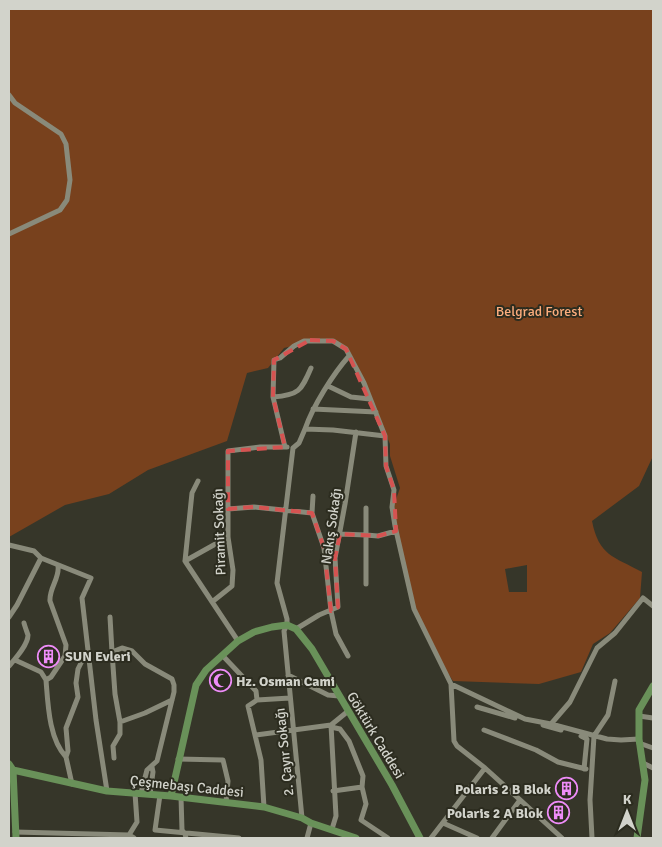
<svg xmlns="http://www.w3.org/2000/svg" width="662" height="847" viewBox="0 0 662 847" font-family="Signika,sans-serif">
<rect width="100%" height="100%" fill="#363629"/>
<path fill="#78411d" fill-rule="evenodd" d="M9 9H653V456L639 486 592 521C599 556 613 556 642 572L640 598 610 633 593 644 581 672 539 684 453 681 433 650 415 606 397 537 394 505 400 488 390 456V444L364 385 344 349 330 342 305 343 284 348 268 368 247 373 227 441 148 470 109 494 65 505 9 537ZM527 565V592H509L505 569Z"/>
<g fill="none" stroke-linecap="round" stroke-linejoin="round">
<path stroke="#898a7a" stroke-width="5" d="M9 95 15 103 61 134 66 144 70 180 67 200 60 210 9 234
M328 386 351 397 370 399
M273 397C299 395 301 391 311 368
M313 409 376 412
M305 429C313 406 333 374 349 356
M285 447 273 397 274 360 280 358 294 346 304 341H333L346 349 364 383 385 436 386 466 394 490 392 507 395 526 414 609 451 684 454 741 457 746 485 768 562 838
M293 448 277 583 287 619V625L284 631 302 818
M293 448 299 443 305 429 333 430 385 436
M313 496 312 513 324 548 331 611 336 634 348 656
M228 509 254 507 312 513
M340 534 366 535V508
M9 545 34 551 41 558 91 578 82 598 96 720 107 791
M185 561 238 641
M185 561 192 493 198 481
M185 561 228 537
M366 584V535L378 536 396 531
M212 602 232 586 233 570 228 537V451L260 447H287
M9 617 17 605 41 558
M110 617 112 652
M296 629 319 615 338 607 335 558 345 504 356 432
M223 656 256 691 257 700
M15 660 41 672 46 680C48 705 49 739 66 757
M9 666C15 659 28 645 28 635 27 632 25 627 24 623
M288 675 328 695 339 696
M46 680 51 677 65 656 66 645 50 601C49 588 60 578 58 566
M451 684 525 719 551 724 607 739 621 740 639 739
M477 707 515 718
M639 716 653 718
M120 722 145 713 172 700
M551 724 570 702 597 648 615 633 643 598 653 606
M331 725 336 816 332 829
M543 725 561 730
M331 727 340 729 349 741 363 776 362 787 366 804 361 820 388 838
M484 730 536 750 558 762 586 769
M256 735 331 725 347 712
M581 736 587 739 584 769
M639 743 653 748
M114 758 113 746 120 734V722L115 694 112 652 122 648 132 651 145 664 172 679 174 685V692L157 761 147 770 141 793
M178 759 223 760 228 781 226 802
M643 763 653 768
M72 784 66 757 68 751 66 728 78 697 76 683 78 669 82 661 89 658
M333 791 362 787
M150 794 153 772 152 767
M160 795 155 830 239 838
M181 797 182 830 185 834 186 838
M264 807 261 760 248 706 257 700 290 698
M443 823 477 838
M15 832 129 835 134 838
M129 835 137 822 135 793
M307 838 311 823
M431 838 485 768
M492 838 520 800
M592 838 590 800 594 736 608 715 615 681"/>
<path stroke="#699159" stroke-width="7" d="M9 764 13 770 16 838
M13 770 107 791 171 796 264 807 302 818 311 823 356 838
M171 796 196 685 206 670 238 641 254 632 272 627 287 625 296 629 312 649 392 785 420 838
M637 838 645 780 639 739V710L653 686"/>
</g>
<path fill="none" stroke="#d55351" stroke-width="4" stroke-dasharray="10 6" stroke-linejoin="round" d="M310 340 333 341 346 349 385 436 386 466 394 490 396 531 378 536 340 534 335 558 338 607 331 611 324 548 312 513 254 507 228 509V451L285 447 273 397 274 360Z"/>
<defs>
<symbol id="building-ring" viewBox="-11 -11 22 22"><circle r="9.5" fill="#2c2c1f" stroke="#ee8cf8" stroke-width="1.5"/><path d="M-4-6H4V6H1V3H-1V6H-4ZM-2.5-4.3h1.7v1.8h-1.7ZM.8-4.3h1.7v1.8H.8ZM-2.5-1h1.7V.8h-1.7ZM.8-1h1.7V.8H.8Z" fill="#ee8cf8"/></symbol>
<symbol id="mosque-ring" viewBox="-11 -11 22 22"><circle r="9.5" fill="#2c2c1f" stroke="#ee8cf8" stroke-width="1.5"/><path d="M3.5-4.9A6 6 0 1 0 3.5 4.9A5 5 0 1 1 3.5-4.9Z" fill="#ee8cf8"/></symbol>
</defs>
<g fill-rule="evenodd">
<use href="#building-ring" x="36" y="644" width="25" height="25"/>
<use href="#mosque-ring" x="208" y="668" width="25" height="25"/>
<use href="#building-ring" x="554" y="776" width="25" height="25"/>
<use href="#building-ring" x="546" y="800" width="25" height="25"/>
</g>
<g text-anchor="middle" stroke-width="4" stroke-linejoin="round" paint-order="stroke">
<g font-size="14" fill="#fdad7d" stroke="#2c2c1f">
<text x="539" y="316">Belgrad Forest</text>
</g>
<g font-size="14" fill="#d2d3cb" stroke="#2c2c1f">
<text transform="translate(331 526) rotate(-82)" y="5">Nakış Sokağı</text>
<text transform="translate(219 532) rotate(-92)" y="5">Piramit Sokağı</text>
<text transform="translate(376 735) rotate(59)" y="5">Göktürk Caddesi</text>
<text transform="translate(284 752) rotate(-96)" y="5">2. Çayır Sokağı</text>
<text transform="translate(187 786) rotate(6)" y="5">Çeşmebaşı Caddesi</text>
</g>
<g font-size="14" font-weight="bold" fill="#d2d3cb" stroke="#2c2c1f" text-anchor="start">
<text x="65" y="661">SUN Evleri</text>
<text x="236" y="686">Hz. Osman Cami</text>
<text x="551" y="794" text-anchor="end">Polaris 2 B Blok</text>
<text x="543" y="818" text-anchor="end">Polaris 2 A Blok</text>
</g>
</g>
<rect width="662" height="847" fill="none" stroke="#d2d3cb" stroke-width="20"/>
<g transform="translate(627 812)" stroke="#2c2c1f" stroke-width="4" paint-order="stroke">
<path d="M0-4L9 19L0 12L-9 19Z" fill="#d2d3cb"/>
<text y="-8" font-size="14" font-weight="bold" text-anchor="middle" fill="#d2d3cb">K</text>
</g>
</svg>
